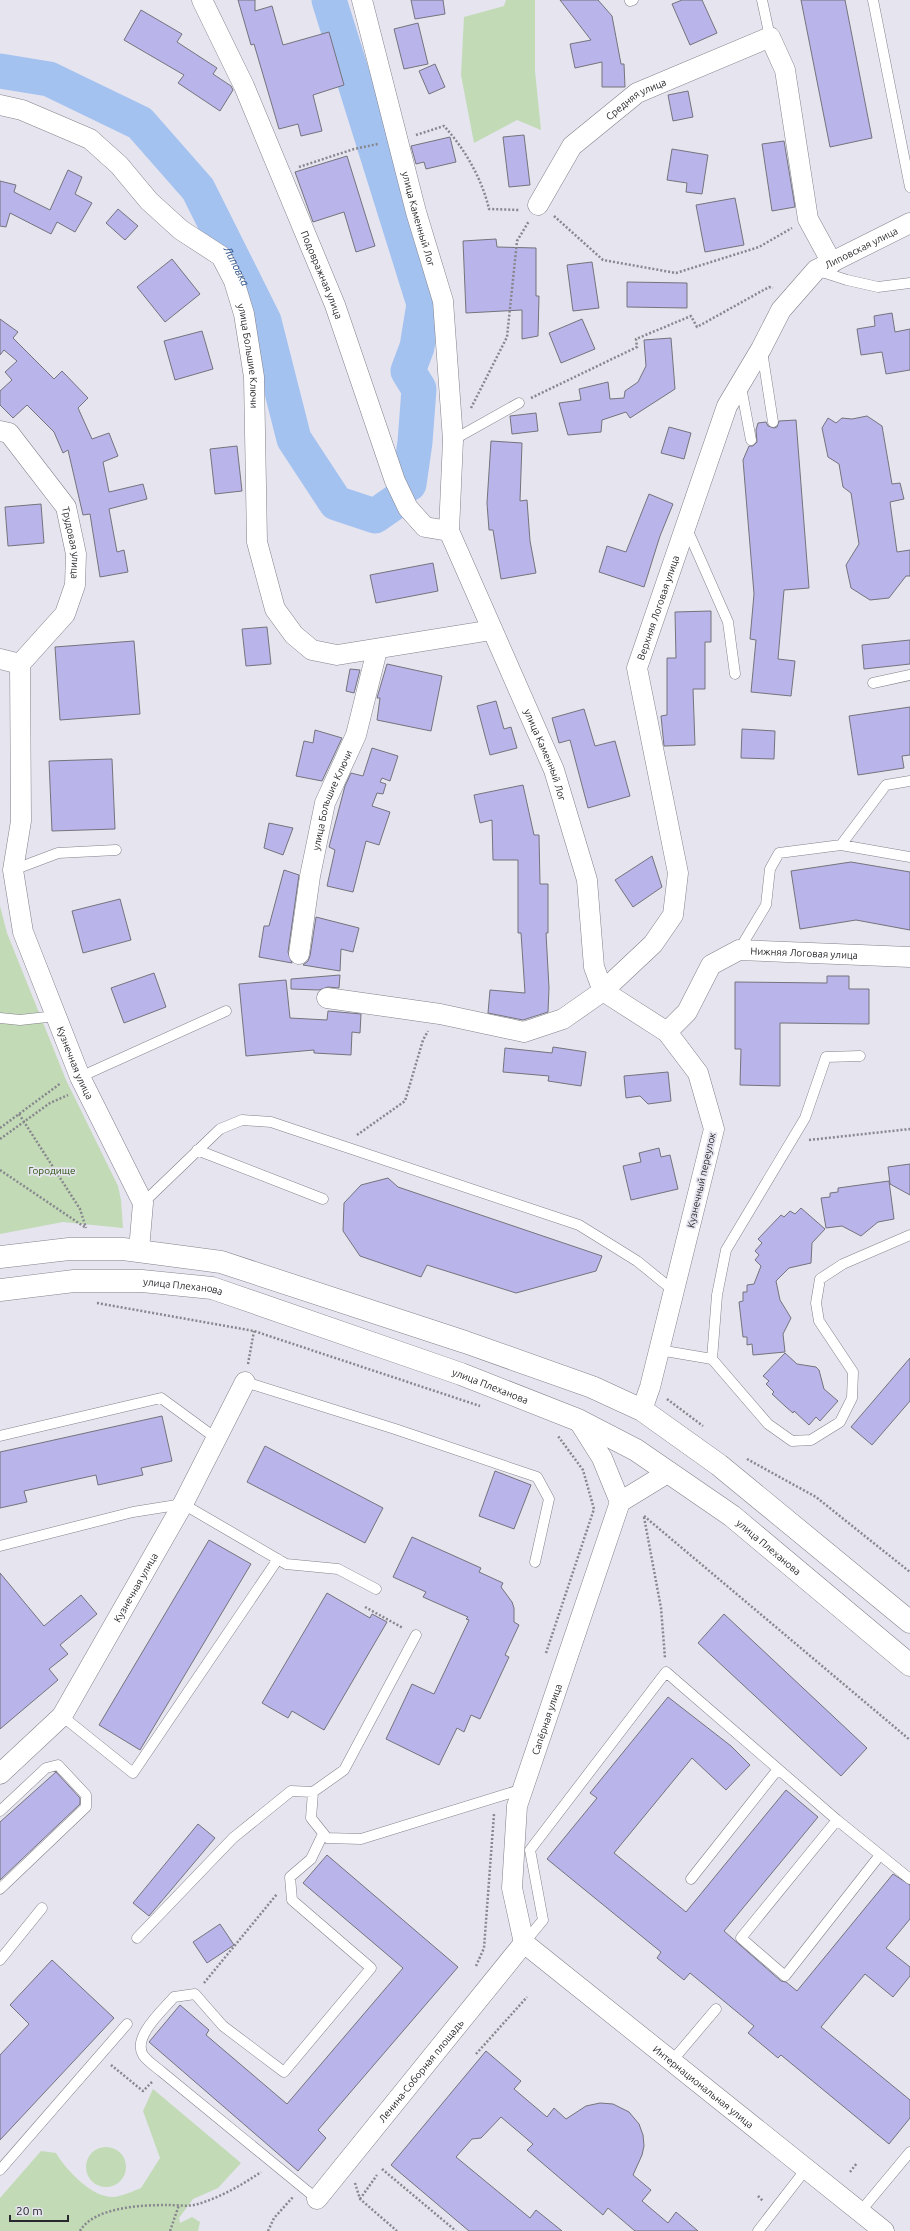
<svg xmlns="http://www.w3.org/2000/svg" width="910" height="2231" viewBox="0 0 910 2231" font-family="Ubuntu,sans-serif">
<rect width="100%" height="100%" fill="#e5e4ef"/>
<path fill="#c2dbb6" d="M506 0H535V71L541 130 517 120 474 143 461 75 464 17 504 6Z
M0 906 7 933 66 1080 118 1186 121 1200 123 1228 63 1222 0 1234Z
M153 2089 241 2163 218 2188 193 2199 179 2218 180 2223 192 2217 200 2222 198 2231H0V2198L41 2151 56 2153C66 2170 92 2198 114 2197 123 2196 133 2191 141 2188L160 2158 143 2111Z
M86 2167a20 20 0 1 1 40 0a20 20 0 1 1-40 0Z"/>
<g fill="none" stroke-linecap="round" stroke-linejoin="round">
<g stroke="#a4c2f0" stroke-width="35">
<path d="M329 0 424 304 417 347 408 371 419 389 415 442 409 484"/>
<path id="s1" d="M0 71 49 79 140 123 198 189 264 321 294 439 336 503 375 516 395 502"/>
</g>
</g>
<path fill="#b9b4e9" stroke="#74747d" d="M238 0H255V11L272 6 283 45 329 32 344 85 313 95 322 131 301 136 298 124 279 129 254 44 251 45Z
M411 0H443L445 14 415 19Z
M560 0H598L612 16 621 64H624L625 87H602V62L575 68 570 44 591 40Z
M682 0H702L717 33 690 45 672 4Z
M801 0H845L872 138 830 147Z
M141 10 182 34 177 42 217 68 213 74 231 86 233 90 220 111 178 83 184 75 124 40Z
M418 23 428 64 404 69 394 29Z
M435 64 445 87 429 94 419 71Z
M688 91 693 117 673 121 668 95Z
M524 135 530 185 509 187 503 137Z
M450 137 456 162 426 169 424 162 416 164 411 146Z
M784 141 795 207 772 211 762 144Z
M672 149 708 155 702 194 686 192 687 183 667 180Z
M347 156 375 246 356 252 344 212 313 222 295 172Z
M68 170 82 177 75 194 92 203 75 232 57 222 51 234 10 213 6 227 0 226V181L16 185 14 192 50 210Z
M735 198 744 245 705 252 696 205Z
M118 209 138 226 125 240 106 223Z
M496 239 497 247 536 248V296H539L538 336 522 339V310L466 313 463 241Z
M172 259 200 294 165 322 137 287Z
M592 262 599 308 573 311 567 265Z
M627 282 687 283V308L627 307Z
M892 313 895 332 910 329V370L886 374 882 352 861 355 857 329 875 326 874 316Z
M0 319 18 332 13 338 54 379 62 371 88 398 78 408 92 439 109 433 118 456 103 462 109 492 143 484 147 499 109 509 117 552 124 550 128 572 100 577 90 514 83 515 68 450 63 453 54 432 27 405 13 418 0 405V391L12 380 5 372 17 361 4 350 0 355Z
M582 319 595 349 561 363 549 333Z
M202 331 213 369 175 380 164 341Z
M671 338 675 389 630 418 626 412 602 420 601 432 568 435 559 403 581 400 579 389 608 382 610 399 624 398 625 391 638 382 646 366 644 340Z
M536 413 538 431 512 434 510 416Z
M867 416 882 426 892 484 900 483 904 499 890 502 897 552 910 550V576H906L889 598 870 600 851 588 846 565 859 544 851 493 843 487 839 464 828 457 822 428 828 418 836 423 842 418 852 419Z
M796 420 809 588 784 590 778 659 795 661 791 696 751 692 756 640 750 639 754 594 743 460 749 446H753L757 442 756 430 758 423 766 422 768 426 774 428 777 427 779 421Z
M669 427 691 433 684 459 661 453Z
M491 441 522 443 520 501 527 500 530 541 536 573 501 579 493 530H489L487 503Z
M237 446 242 491 215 494 210 449Z
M649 494 673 504 660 536 644 587 599 572 607 546 626 552Z
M41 504 44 543 8 546 5 507Z
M433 563 438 591 376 603 370 575Z
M711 611V642H705V689H693L695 745 664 746 661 716 667 715V658H676L675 612Z
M267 627 271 664 246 666 242 629Z
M910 640V664L864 669 862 645Z
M134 641 140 714 60 720 55 647Z
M387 664 442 676 431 731 377 720 380 698H377Z
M350 669 360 670 354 693 346 691Z
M496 701 504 729 511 727 517 748 490 755 477 706Z
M910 707V755L902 756 904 768 858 775 849 716Z
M584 709 595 746 615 741 630 796 588 808 570 740 559 743 552 718Z
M742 729 775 731 774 759 741 758Z
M315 730 342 738 322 781 296 776 304 741 313 743Z
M372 748 398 756 390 781 382 778 380 782 386 784 383 794 377 793 372 806 390 812 379 845 366 841 353 892 327 886 335 850 329 847 345 786 351 773 363 776Z
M112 759 115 829 52 831 49 761Z
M523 785 534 835H539L540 884H548V933H546L549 988 548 1012 523 1020 488 1013 490 990 525 993 521 933H518V860H493L492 820 480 823 474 795Z
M269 823 293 828 283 855 264 848Z
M652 856 662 887 633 907 615 880Z
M851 862 910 872V930L856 920 800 929 791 871Z
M284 870 299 875 288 952 292 963 259 957 264 926H269Z
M120 899 131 940 83 953 72 911Z
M316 917 359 928 353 952 341 949 340 971 303 965 308 961 310 956Z
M154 973 166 1007 124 1023 111 988Z
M340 975 339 988 328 987 319 990 291 989V979Z
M827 976H849V989H869V1024L780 1023V1086L740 1085 741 1049H735V982L827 983Z
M286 980 290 1018 327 1020 328 1011 361 1014 360 1033 352 1032 351 1055 314 1053V1050L246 1056 239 984Z
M553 1047 586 1052 581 1086 548 1081 549 1076 503 1072 505 1048 552 1053Z
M668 1072 671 1101 648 1104 640 1096 626 1098 624 1076Z
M659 1148 661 1157 670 1155 678 1189 631 1200 623 1166 641 1162 639 1153Z
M910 1164V1195L890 1184 888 1167Z
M388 1178 398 1187 602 1256 596 1271 516 1293 427 1265 421 1277 360 1256 343 1231 344 1203 361 1185Z
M889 1181 894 1219 878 1222 861 1236 842 1226 826 1228 821 1198 830 1197V1193L838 1192V1188Z
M801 1208 825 1229 812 1243 811 1263 789 1268 776 1281 780 1300 791 1318 783 1334 785 1352 753 1355 752 1344 747 1345V1337H743L739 1302 743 1301V1292H747V1285L754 1284 761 1266 755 1260 759 1255 755 1251 762 1243 758 1239 781 1215 784 1217 790 1211 795 1214Z
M785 1353 797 1364 816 1367 819 1370 824 1389 838 1401 820 1421 816 1417 809 1425 794 1411 793 1413 786 1407 772 1394 774 1392 766 1384 769 1381 763 1376Z
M910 1358V1401L872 1445 851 1427Z
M162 1416 172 1461 141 1468 143 1475 98 1485 96 1475 24 1491 27 1502 0 1508V1452Z
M265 1446 383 1508 365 1543 247 1482Z
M495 1471 531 1485 514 1529 479 1516Z
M412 1537 481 1568 479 1572 503 1583 501 1587 512 1602 514 1608V1622L519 1625 505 1655 509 1657 480 1719 471 1715 464 1732 457 1728 439 1765 386 1739 412 1684 434 1694 469 1620 466 1619 468 1617 423 1597 426 1592 393 1577Z
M209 1540 251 1564 140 1750 99 1725Z
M0 1573 44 1626 81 1595 97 1614 60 1645 68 1654 49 1669 58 1680 0 1729Z
M327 1593 370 1618 372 1614 387 1622 324 1730 292 1711 288 1718 262 1703Z
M724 1614 867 1748 841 1776 698 1643Z
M668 1697 731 1746 750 1765 726 1790 692 1758 614 1853 686 1912 786 1790 818 1817 724 1931 781 1981 786 1982 797 1991 893 1874 910 1885V1919L886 1948 910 1967V1976L893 1997 865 1974 821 2027 910 2100V2118L889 2144 781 2055 778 2058 748 2033 754 2026 690 1973 684 1980 657 1958 661 1952 547 1859 597 1798 590 1793Z
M56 1772 80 1798V1804L0 1880V1822Z
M198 1824 215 1838 149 1916 133 1903Z
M327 1855 458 1967 318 2130 326 2138 298 2171 149 2042 180 2005 209 2030 206 2035 287 2104 403 1968 303 1883Z
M220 1924 234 1945 207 1963 193 1942Z
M52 1960 114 2018 0 2140V2055L29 2024 10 2005Z
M486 2051 521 2081 514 2089 547 2117 554 2108 566 2119 586 2106 600 2103 613 2104 629 2112 639 2124 643 2135 644 2146 642 2155 633 2175 651 2190 642 2201 668 2223 676 2212 698 2231H635L608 2208 603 2215 527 2150 533 2144 501 2117 481 2138 472 2139 456 2157 530 2218 536 2210 562 2231H469L391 2165Z"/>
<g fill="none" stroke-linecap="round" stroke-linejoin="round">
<defs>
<path id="service" d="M762 0 770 37
M873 0 910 187
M630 1 633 0
M816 270 847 280 878 287 910 283
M762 351 773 422
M741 387 751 440
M453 440 519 403
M687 529 728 622 735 674
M873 683 910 675
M841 845 910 857
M13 870 58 853 116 850
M739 950 766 905 770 869 779 853 841 845 886 785 910 781
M0 1018 20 1020 56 1016
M80 1077 226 1011
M197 1150 323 1199
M143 1203 220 1129 242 1120 271 1122 579 1225 637 1261 674 1291
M659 1350 712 1359 768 1424 792 1441 811 1440 840 1422 852 1398 853 1372 819 1321 816 1303 820 1279 843 1264 910 1235
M712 1359 717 1295 726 1250 805 1118 826 1057 860 1056
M245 1382 395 1429 537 1477 549 1499 535 1562
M0 1436 161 1398 217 1439
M0 1546 133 1512 183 1504 286 1564 338 1569 376 1589
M416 1635 344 1770 313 1792 311 1818 327 1838 361 1839 523 1789
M62 1716 133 1773 278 1559
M0 1811 46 1768 58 1765 86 1795V1807L0 1889
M837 1820 741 1938 785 1976 880 1855
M691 1879 778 1769
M137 1938 233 1838 291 1791 313 1792
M524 1943 543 1920 530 1850 666 1672 837 1820 910 1879
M0 1960 42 1908
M672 2061 716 2009
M0 2170 127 2024
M317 2199 162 2072C156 2067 147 2061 143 2055 132 2037 163 2010 174 1997L195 1994 223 2026 284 2072 371 1968 292 1900 290 1877 311 1859 323 1834
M860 2212 910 2152
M758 2231 806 2169"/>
<g id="minor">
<path id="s2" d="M202 0 244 86 335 305 395 481 408 508 425 527 449 531"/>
<path id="s3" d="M362 0 416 212 443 301 453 440 449 531 554 770 587 880 594 967 603 991"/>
<path id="s4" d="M0 105 22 110 90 139 119 165 149 201 181 230 221 256 234 281 244 314 254 377 257 542 275 609 294 635 312 650 337 655 492 630"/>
<path id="s5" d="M538 205 572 146 637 93 770 37 785 70 808 219 832 263"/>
<path id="s6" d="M0 431 9 433 66 507 76 554 75 585 65 614 20 664 21 821 13 870 23 932 80 1077 143 1203 139 1250"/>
<path d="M0 659 20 664"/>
<path id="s7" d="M299 954 310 876 325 803 356 735 377 650"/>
<path d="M603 991 667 1032 698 1073 714 1129 650 1387 642 1410"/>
<path id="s8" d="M327 998 440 1014 524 1032 563 1019 603 991 653 944 673 915 678 873 637 668 727 406 761 349 781 310 816 270 910 223"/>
<path id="s9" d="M667 1032 687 1012 711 965 739 950 910 957"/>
<path d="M578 1420 602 1458 620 1502"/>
<path id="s10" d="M0 1774 62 1716 183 1504 245 1382"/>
<path id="s11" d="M524 1943 512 1888 517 1806 620 1502 669 1472"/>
<path id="s12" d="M524 1943 884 2231"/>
<path id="s13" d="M317 2199 524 1943"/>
</g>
<g id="secondary">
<path d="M0 1257 69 1249H123L221 1262 465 1342 592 1387 642 1410 719 1465 910 1622"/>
<path id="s14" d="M0 1290 74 1281H142L212 1288 461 1374 578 1420 636 1450 732 1516 910 1665"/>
</g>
</defs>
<use href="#service" stroke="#83828c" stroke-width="11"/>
<use href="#minor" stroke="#83828c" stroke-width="21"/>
<use href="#secondary" stroke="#83828c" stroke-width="23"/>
<path stroke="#88878e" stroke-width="2.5" stroke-dasharray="2 2" stroke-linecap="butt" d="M416 135 444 126C465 149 482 179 489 209L520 210
M299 167 354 149 378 144
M554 216 603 260 676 273 759 247 792 228
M531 398 637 347 636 339 691 316 697 327 769 287 773 288
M471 408 507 337 517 241 529 221
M19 1114 80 1209 86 1228
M0 1128 61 1083
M357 1135 405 1101 423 1040 428 1031
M0 1139 50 1103 68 1095
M809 1140 910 1129
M0 1170 86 1228
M97 1303 254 1331 480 1406
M248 1364 254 1331
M667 1399 703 1426
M747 1459 816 1497 910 1572
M644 1516 910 1740
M644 1517 661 1608 665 1658
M365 1607 403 1628
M546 1653 594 1509 583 1470 558 1436
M476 1966 484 1948 494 1814
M204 1983 277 1894
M476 2054 527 1997
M111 2065 143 2091 152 2082
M382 2169 456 2231
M850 2172 857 2163
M355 2183 360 2199 397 2231
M758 2196 763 2201
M360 2199 377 2175
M80 2231C94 2207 142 2205 167 2205 177 2205 189 2207 198 2204 221 2197 242 2185 261 2172
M170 2231 179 2205
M268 2231 274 2218 293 2197"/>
<use href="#service" stroke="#fff" stroke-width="10"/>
<use href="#minor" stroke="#fff" stroke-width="20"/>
<use href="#secondary" stroke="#fff" stroke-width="22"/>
</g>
<g text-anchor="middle" stroke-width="3.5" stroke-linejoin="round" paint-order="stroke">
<g font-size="10" fill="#29282c" stroke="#e5e4ef">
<text dy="4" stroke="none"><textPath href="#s5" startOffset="148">Средняя улица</textPath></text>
<text dy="4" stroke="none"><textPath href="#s3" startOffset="226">улица Каменный Лог</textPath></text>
<text dy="4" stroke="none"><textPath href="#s8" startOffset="1136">Липовская улица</textPath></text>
<text dy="4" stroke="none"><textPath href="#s2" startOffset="300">Подовражная улица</textPath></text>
<text dy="4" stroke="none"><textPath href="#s4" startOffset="378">улица Большие Ключи</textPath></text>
<text dy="4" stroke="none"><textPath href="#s6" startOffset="139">Трудовая улица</textPath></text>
<text dy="4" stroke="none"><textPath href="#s8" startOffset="709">Верхняя Логовая улица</textPath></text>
<text dy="4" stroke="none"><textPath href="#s3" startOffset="786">улица Каменный Лог</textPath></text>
<text dy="4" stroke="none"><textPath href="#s7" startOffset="158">улица Большие Ключи</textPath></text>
<text dy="4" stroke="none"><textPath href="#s9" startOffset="178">Нижняя Логовая улица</textPath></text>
<text dy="4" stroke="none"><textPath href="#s6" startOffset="690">Кузнечная улица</textPath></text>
<text transform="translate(701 1180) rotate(-77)" y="4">Кузнечный переулок</text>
<text dy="4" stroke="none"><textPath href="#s14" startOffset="184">улица Плеханова</textPath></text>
<text dy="4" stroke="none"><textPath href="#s14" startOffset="508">улица Плеханова</textPath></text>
<text dy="4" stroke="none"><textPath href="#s14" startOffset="832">улица Плеханова</textPath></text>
<text dy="4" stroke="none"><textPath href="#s10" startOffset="233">Кузнечная улица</textPath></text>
<text dy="4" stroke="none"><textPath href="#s11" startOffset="230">Сапёрная улица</textPath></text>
<text dy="4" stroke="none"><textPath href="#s13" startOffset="165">Ленина-Соборная площадь</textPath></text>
<text dy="4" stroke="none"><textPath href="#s12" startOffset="230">Интернациональная улица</textPath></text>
</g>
<g font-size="10" fill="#29500b" stroke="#e5e4ef">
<text x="52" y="1174">Городище</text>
</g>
<g font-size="11" font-style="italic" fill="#2e528c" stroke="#e5e4ef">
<text dy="4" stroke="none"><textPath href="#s1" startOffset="325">Липовка</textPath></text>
</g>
</g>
<path d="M10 2215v6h58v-6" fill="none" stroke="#29282c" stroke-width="2"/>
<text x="16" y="2215" font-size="12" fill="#29282c" stroke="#e5e4ef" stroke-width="3" paint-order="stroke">20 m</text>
</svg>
